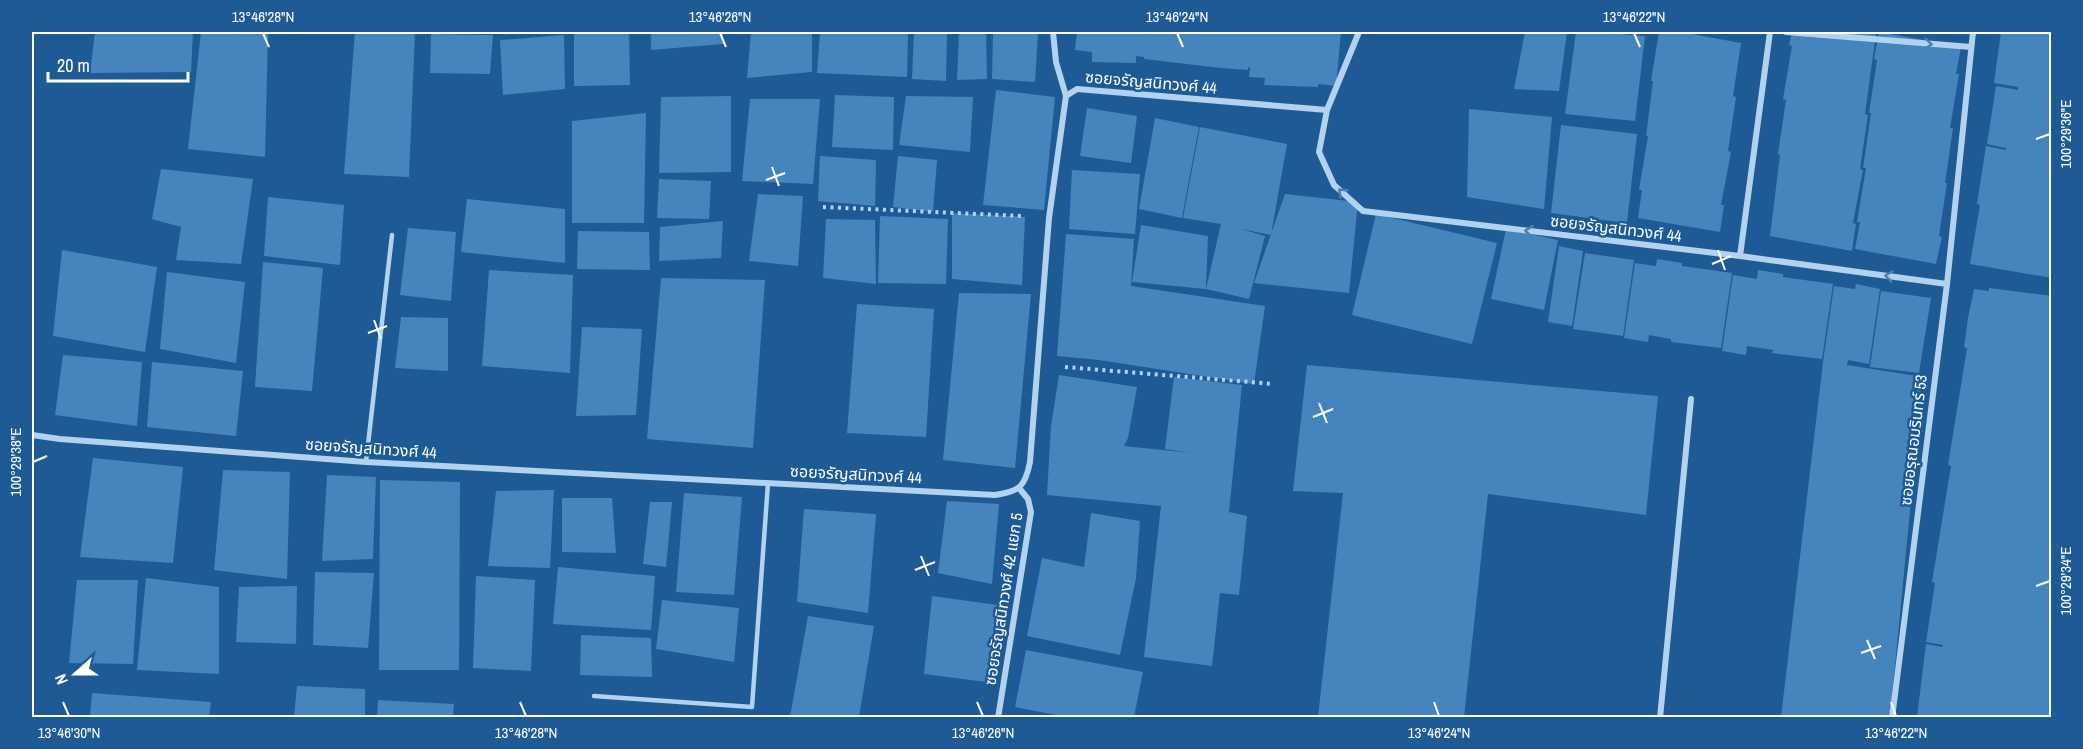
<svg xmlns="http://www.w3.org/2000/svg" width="2083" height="749" viewBox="0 0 2083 749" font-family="'Archivo Narrow','Noto Sans Thai',sans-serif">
<rect width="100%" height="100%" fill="#1e5b96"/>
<path fill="#4684bd" d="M95 32H193L191 72 90 73Z
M201 32H268L265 157 188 149Z
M355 32H415L409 177 344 174Z
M574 32H629L630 85 574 86Z
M651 32H723V44L651 50Z
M751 32H812V72L747 78Z
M820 32H908L907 77 817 73Z
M914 32H947L946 81 912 79Z
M959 32H986L987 79 957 80Z
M993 32 1038 33 1035 82 992 79Z
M1077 32H1341L1336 86 1318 84V87L1264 85 1265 78 1249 77 1250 68 1248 67V70L1221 68 1144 59V57L1136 56V63L1092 62V52L1075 50Z
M1525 32H1567L1559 91 1514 89Z
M1576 32H1598L1645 36 1635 121 1565 114Z
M1659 32H1681L1741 43 1733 96 1736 97 1728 151 1731 152 1721 205H1724L1720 232 1638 218 1642 190H1639L1648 136H1646L1653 81H1651Z
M1792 32H1864L1876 34 1865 114 1868 115 1860 169 1863 170 1853 223 1856 224 1852 251 1770 236 1780 155 1778 154 1786 100 1783 99 1792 46 1789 45Z
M1879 32 1961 47 1956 74H1959L1950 128H1953L1945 183H1947L1939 236 1942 237 1936 264 1855 249 1860 222H1857L1866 168H1863L1871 113H1869L1877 60 1874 59Z
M2001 32H2052V278L1970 264 1980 205 1977 204 1986 146 2006 150V148L1987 144 1996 86 2018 90V87L1994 83Z
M431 34 493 35 490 74 430 73Z
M564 35 565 89 503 95 500 40Z
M996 90 1055 97 1044 210 983 205Z
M835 95 894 97 893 150 832 147Z
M731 96V172L659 173 661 97Z
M906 96 973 97 970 152 899 145Z
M750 99H820L813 184 742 181Z
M1087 108 1137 116 1131 163 1080 156Z
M1469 109 1552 117 1544 209 1467 197Z
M646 113 644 223H572V121Z
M1155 118 1199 127 1182 218 1139 209Z
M1561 125 1637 134 1627 223 1551 213Z
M1200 127 1287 144 1271 235 1241 229 1265 236 1249 299 1206 289 1221 224 1183 218Z
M820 156 876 160 875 206 818 201Z
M898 156 937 160 933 212 893 207Z
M161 169 253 179 241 264 176 260 181 227 152 219Z
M1072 170 1140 174 1135 234 1069 229Z
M659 179 711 181 709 219 657 218Z
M758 194 803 196 798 266 749 261Z
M1285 194 1358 202 1349 293 1254 283Z
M268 197 344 205 340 265 264 256Z
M467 199 565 209V263L461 252Z
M952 213 1025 217 1022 285 952 279Z
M1376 214 1497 243 1472 344 1352 315Z
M880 216 948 219 946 284 878 283Z
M826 219 875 220 876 284 823 278Z
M723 221 721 258 659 261 660 227Z
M1141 225 1208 236 1206 289 1132 282Z
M408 228 456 232 451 301 400 295Z
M1506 229 1558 240 1544 310 1491 299Z
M578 231 649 232 650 270 577 269Z
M1066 234 1134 239 1131 286 1265 306 1254 384 1099 360 1057 356Z
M1559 246 1583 251 1572 326 1548 322Z
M62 250 157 267 145 352 53 336Z
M1585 253 1634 260 1623 336 1573 329Z
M1657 259 1682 263V266L1732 273 1721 348 1671 342V339L1649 335 1648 342 1624 338 1635 263 1656 266Z
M263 262 323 268 312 391 255 387Z
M489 270 573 275 570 373 482 366Z
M1758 270 1783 274V277L1833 284 1822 359 1772 353 1773 350 1747 346 1746 355 1722 351 1733 275 1757 279Z
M167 272 245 282 236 363 160 349Z
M661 278 765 280 753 448 647 439Z
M1856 284 1880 289 1869 364 1848 360 1847 365 1923 377 1890 717H1781L1823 362 1834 286 1855 289Z
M1989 288 2052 296V479L2049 484H2052V717H1917L1926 644 1942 647 1943 645 1926 642 1935 583 1932 582 1951 466 1948 465 1967 348 1964 347 1968 318 1974 289 1989 291Z
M1881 291 1931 298 1919 373 1870 367Z
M959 293 1031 294 1015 468 943 460Z
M857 304 934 309 926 437 847 433Z
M401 317 448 318V371L395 368Z
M582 327 642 329 636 415 576 416Z
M63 355 142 362 137 426 55 415Z
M152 362 243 371 236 436 147 427Z
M1307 365 1658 396 1646 515 1488 494 1464 717H1318L1343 493 1293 491Z
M1059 375 1137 387 1128 438 1124 446 1191 453 1165 449 1174 377 1242 385 1229 512 1247 516 1239 595 1220 593 1212 666 1144 657 1161 506 1047 495 1051 426Z
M93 458 183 467 173 563 80 557Z
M223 470 290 472 287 579 214 570Z
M327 475 376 477 373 559 322 561Z
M380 480 460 482 459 670H379Z
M554 490 550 568 488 566 496 491Z
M684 493 742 497 734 595 676 592Z
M562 498H612L616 553 562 552Z
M947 501 999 504 992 584 938 573Z
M650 502H672L666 567 643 564Z
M804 509 876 514 868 613 797 602Z
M1091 513 1140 521 1136 578 1120 655 1027 636 1042 558 1084 567Z
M558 567 655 576 651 630 553 624Z
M315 572 374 573 368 648 313 645Z
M476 576 535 580 531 671 473 668Z
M146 578 219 587V674L137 670Z
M77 580H138L133 664 69 663Z
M297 586 296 644 236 642 239 587Z
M932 596 1005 606 994 683 924 674Z
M662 600 739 608 734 662 656 649Z
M808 616 874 626 859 717H790Z
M581 635 651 638 652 677 580 675Z
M1026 650 1143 672 1134 717H1067L1015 707Z
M297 686 365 689V717H294Z
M92 693 211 702 209 717H90Z
M378 700 454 704 453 717H377Z"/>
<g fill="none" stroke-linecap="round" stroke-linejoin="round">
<path stroke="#b2d2ef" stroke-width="4" stroke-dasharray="3 4.5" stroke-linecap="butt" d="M823 207 1022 216
M1065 367 1274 384"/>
<path stroke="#b2d2ef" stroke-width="4.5" d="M366 462 392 235
M594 696 752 707 768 483"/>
<path stroke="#b2d2ef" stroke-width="6" d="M1053 32 1056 62 1066 96
M1359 32 1327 110 1319 152 1334 185 1363 211 1740 256 1947 284
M1786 32 1971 47
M1740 256 1770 32
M32 435 60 439 366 462 995 495C1020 491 1025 487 1030 462L1049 218 1066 96 1077 89 1327 110
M998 718 1031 512 1028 499 1019 488
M1660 718 1691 399
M1892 718 1947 284 1973 32"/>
</g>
<defs><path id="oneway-chevron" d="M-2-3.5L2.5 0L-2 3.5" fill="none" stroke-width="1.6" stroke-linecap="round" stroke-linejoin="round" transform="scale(1.5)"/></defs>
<g stroke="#4a7fb1">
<use href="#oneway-chevron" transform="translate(1928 44) rotate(5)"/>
<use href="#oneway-chevron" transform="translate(1342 192) rotate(-137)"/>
<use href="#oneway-chevron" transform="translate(1529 231) rotate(-173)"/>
<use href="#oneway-chevron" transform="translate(1889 276) rotate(-172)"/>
</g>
<path fill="none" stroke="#fff" stroke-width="2" d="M263 33 269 47M720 33 726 47M1177 33 1183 47M1634 33 1640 47M2036 139 2050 134M772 167 779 186M766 180 785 173M1718 250 1725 270M1712 264 1731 256M374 320 381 339M368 333 387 326M1319 403 1327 423M1313 417 1333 409M33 462 47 456M921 556 929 576M915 570 935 562M2036 586 2050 581M1867 640 1875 659M1861 653 1881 646M63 702 69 716M520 702 526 716M977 702 983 716M1434 702 1439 716M1891 702 1896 716"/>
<g text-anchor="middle" stroke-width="5" stroke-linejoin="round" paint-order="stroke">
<g font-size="16" fill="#fff" stroke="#1e5b96">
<text transform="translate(1151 82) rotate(5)" y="6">ซอยจรัญสนิทวงศ์ 44</text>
<text transform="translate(1616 228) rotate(7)" y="6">ซอยจรัญสนิทวงศ์ 44</text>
<text transform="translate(1913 440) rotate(-83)" y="6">ซอยอรุณอมรินทร์ 53</text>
<text transform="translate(371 448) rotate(4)" y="6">ซอยจรัญสนิทวงศ์ 44</text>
<text transform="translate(856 474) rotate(3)" y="6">ซอยจรัญสนิทวงศ์ 44</text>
<text transform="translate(1003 599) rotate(-81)" y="6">ซอยจรัญสนิทวงศ์ 42 แยก 5</text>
</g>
</g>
<rect width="2083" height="749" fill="none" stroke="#1e5b96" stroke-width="66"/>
<g transform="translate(75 674) rotate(249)" stroke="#1e5b96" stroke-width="4.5" paint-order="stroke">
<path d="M0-4.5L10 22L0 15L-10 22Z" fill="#ffffff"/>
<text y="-9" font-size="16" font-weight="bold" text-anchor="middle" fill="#ffffff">N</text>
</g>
<path d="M48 72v9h140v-9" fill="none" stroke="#ffffff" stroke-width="3"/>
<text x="57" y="72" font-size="18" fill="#ffffff" stroke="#1e5b96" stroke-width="4.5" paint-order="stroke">20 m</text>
<rect x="33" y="33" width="2017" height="683" fill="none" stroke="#fff" stroke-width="2"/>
<g font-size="15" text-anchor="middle" fill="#fff">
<text x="263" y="22">13°46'28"N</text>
<text x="720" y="22">13°46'26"N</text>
<text x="1177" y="22">13°46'24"N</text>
<text x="1634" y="22">13°46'22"N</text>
<text transform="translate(2066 134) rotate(-90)" y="5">100°29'36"E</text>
<text transform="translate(16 462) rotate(-90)" y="5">100°29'38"E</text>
<text transform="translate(2066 581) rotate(-90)" y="5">100°29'34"E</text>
<text x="69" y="738">13°46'30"N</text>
<text x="526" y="738">13°46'28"N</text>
<text x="983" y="738">13°46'26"N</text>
<text x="1439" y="738">13°46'24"N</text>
<text x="1896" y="738">13°46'22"N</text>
</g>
</svg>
